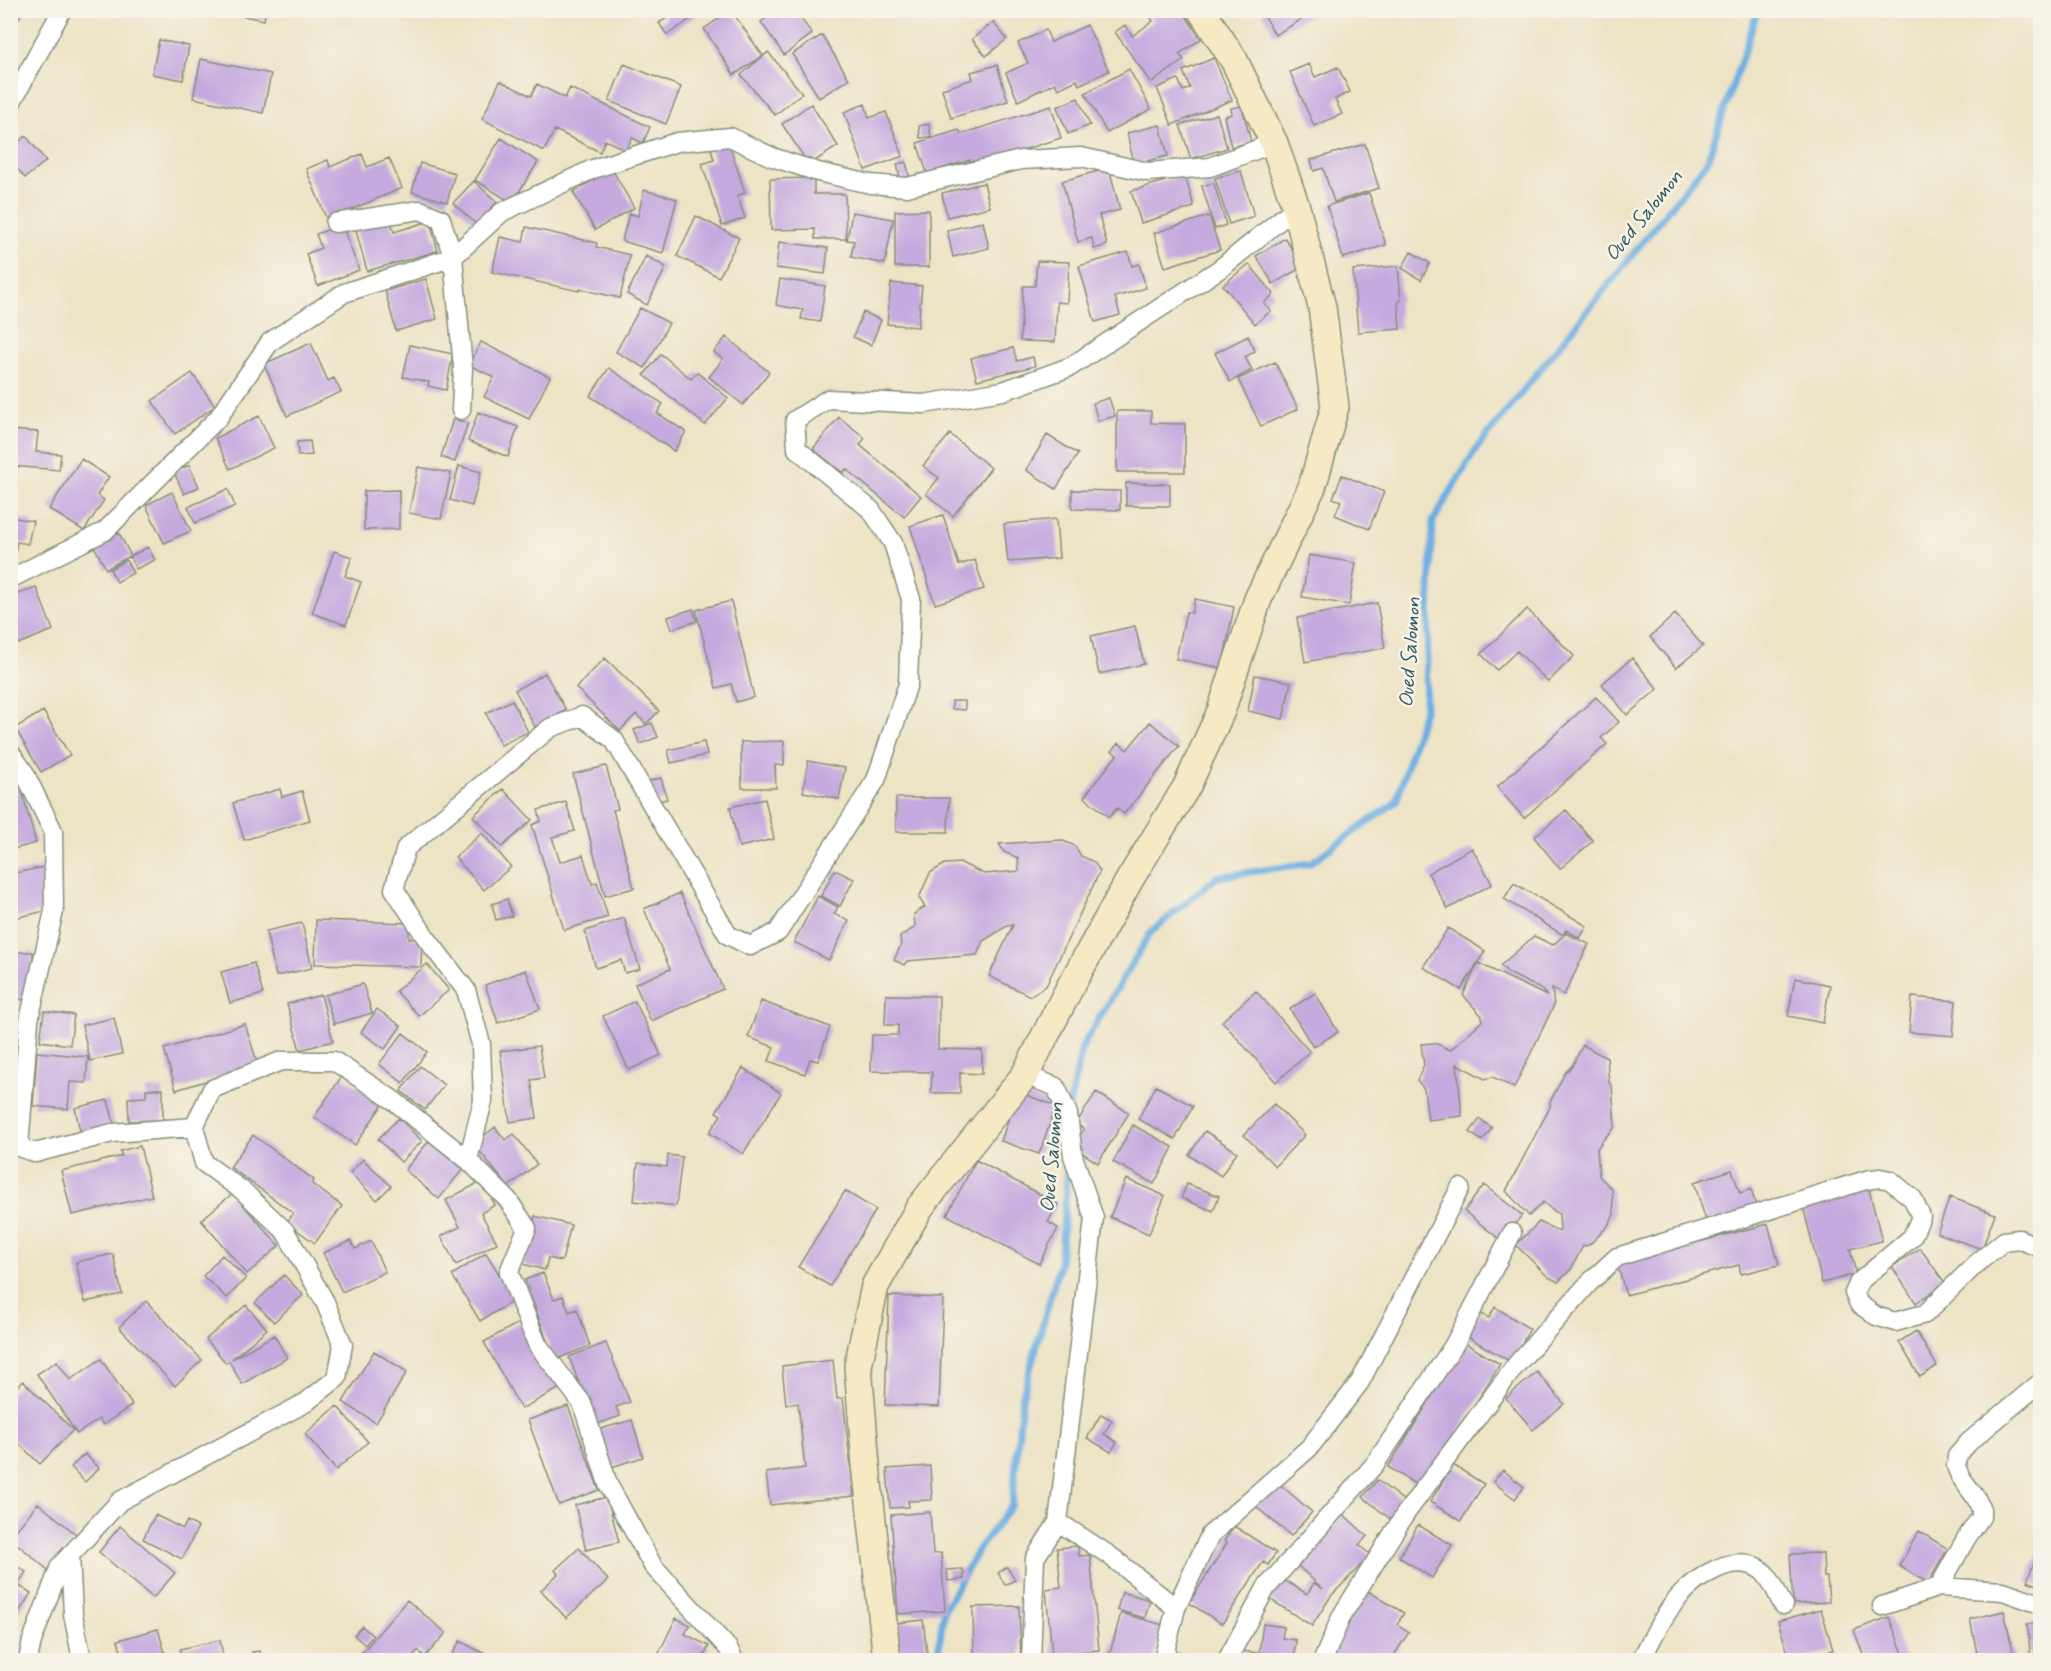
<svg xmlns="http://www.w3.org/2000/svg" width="2051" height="1671" viewBox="0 0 2051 1671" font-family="Mynerve,sans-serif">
<rect width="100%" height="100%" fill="#f7f3e8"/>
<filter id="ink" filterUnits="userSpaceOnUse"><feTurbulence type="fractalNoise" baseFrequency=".0167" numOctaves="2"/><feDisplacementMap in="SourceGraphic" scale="12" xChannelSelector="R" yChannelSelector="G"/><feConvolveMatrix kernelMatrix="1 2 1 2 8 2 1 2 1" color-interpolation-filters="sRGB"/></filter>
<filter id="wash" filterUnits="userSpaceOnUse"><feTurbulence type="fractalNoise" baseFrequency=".008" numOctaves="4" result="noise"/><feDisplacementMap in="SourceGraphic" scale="24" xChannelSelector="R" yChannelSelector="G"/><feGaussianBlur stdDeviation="1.35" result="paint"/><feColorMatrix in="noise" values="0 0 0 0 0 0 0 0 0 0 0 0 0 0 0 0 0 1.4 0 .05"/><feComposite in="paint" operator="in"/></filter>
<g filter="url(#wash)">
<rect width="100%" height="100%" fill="#ede3c5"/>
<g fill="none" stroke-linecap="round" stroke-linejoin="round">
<path stroke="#6caee1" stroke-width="7" d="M1069 1106 1082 1047 1151 932 1217 877 1310 863 1396 802 1425 707 1433 521 1477 448 1707 162 1758 10
M937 1660 944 1610 979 1548 1012 1505 1022 1398 1060 1263 1066 1191 1067 1159"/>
</g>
<g id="blocks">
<path fill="#c6aadf" d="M10 10H24L10 32Z
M239 10H266L264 20 238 15Z
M662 10H704L667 35 659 23 667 18Z
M731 10 763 56 734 75 704 29Z
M771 10H795L812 34 784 55 761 22 773 13Z
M1146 10H1182L1201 39 1179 54 1184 60 1151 83 1115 32 1125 25 1132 36 1153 21Z
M1261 10H1308L1311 14 1275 35Z
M993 22 1007 39 986 56 972 39Z
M1087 25 1109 71 1079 85 1077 80 1058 89 1055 83 1018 101 1006 73 1028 63 1018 43 1046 30 1051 42Z
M822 35 849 79 819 98 792 54Z
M159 40 189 46 183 80 152 74Z
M768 52 802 93 775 115 741 75Z
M1214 58 1232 100 1172 125 1157 88 1178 79 1183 91 1190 88 1183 71Z
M201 59 271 74 263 113 193 98Z
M624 64 681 87 666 124 609 101Z
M1309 64 1315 77 1338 67 1350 92 1335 99 1342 114 1314 126 1290 72Z
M997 65 1008 101 951 118 942 89 973 79 971 72Z
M1129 69 1151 109 1107 133 1085 93Z
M500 81 531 96 537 84 565 98 570 88 650 127 643 143 632 138 626 150 605 140 600 152 555 130 544 151 482 119Z
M1078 98 1090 125 1068 134 1057 107Z
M811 104 838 146 809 165 782 124Z
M865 104 869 118 886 112 903 156 865 170 844 112Z
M1051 106 1061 138 972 166 970 160 927 173 917 143 959 130 961 134Z
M1242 106 1251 142 1231 147 1224 116 1232 114 1231 108Z
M1217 114 1227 148 1191 159 1180 125Z
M929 124 931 137 920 138 919 126Z
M1160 125 1168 156 1134 164 1127 133Z
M26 136 46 161 25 178 10 160V149Z
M501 138 538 162 512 203 475 180Z
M729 143 745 193 737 196 745 218 722 226 702 164 714 160 711 149Z
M1365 144 1379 188 1334 202 1323 168 1314 171 1311 160Z
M362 154 367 167 389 158 402 188 327 220 306 169 328 160 330 167Z
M906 162 911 183 901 184 897 164Z
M420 163 455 173 447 202 412 192Z
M1109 168 1120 210 1099 215 1107 245 1094 249 1092 238 1078 242 1062 181Z
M612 169 634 208 595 230 573 192Z
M1241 171 1254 216 1229 224 1215 178Z
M1185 175 1194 207 1141 223 1131 191Z
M814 178V194H845L846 239H815V229L771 230 770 179Z
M474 181 497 202 476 224 453 203Z
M984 183 990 207 947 217 942 193Z
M1214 183 1226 225 1215 229 1202 186Z
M644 190 677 199 663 253 622 241 629 213 638 216Z
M1369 193 1386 245 1343 258 1327 206Z
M929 210V267H895V211Z
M852 212 893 219 885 264 851 257 854 241 847 240Z
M696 216 739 238 719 277 677 256Z
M1209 216 1220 250 1165 267 1154 233Z
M390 217 394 232 430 221 438 251 367 271 355 227Z
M983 222 989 248 953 257 947 230Z
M342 225 359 270 318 286 306 254 321 248 316 234Z
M526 227 597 243 596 247 630 255 620 298 580 289 579 291 492 272 500 237 523 242Z
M1285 238 1302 267 1273 284 1256 256Z
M779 242 828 248 825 274 776 268Z
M1128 252 1132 266 1139 264 1146 288 1115 297 1120 315 1095 322 1079 266Z
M1411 252 1430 263 1421 280 1402 268Z
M646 256 666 267 647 305 627 294Z
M1037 261 1069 262 1067 303 1057 302 1055 342 1020 341 1023 286H1035Z
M1249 264 1274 294 1264 303 1271 311 1255 324 1223 285Z
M1398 266 1401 301H1398L1400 329 1358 332 1353 270Z
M426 279 437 319 396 331 385 291Z
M780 279 825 286 820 322 801 319 803 310 776 305Z
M891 283 922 286 918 327 887 324Z
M640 308 669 323 645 368 616 352Z
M863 312 881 320 871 345 853 337Z
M1248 336 1255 351 1245 357 1252 370 1230 382 1215 353Z
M726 337 769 372 743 405 709 377 723 359 714 352Z
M481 342 550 377 529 419 484 397 494 377 469 365Z
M311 343 328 381 334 378 341 392 287 416 264 364Z
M410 345 453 354 446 390 428 386 429 382 403 377Z
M1013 348 1017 361 1033 357 1035 366 977 380 971 358Z
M661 354 691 379 697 372 728 398 705 425 644 375Z
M1275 362 1298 409 1261 426 1238 379Z
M609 368 663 404 657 413 686 432 674 451 590 396Z
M192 373 215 406 175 434 152 401Z
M1109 398 1115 416 1098 421 1093 403Z
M1117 411H1151V423L1185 424V472H1117Z
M478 412 518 427 508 457 468 441Z
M259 416 274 448 230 469 215 438Z
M839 417 865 438 860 445 921 496 904 517 846 469 843 473 813 449Z
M453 419 468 423 455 462 441 457Z
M10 430 38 432 36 452 61 454 59 470 10 466Z
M950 434 991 468 953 516 926 494 939 478 923 466Z
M1047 435 1078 454 1056 489 1026 470Z
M310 441 312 455 298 456 297 442Z
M81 459 109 477 97 495 104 500 84 531 49 509Z
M189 465 199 487 184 494 174 472Z
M459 466 481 472 472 506 450 500Z
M418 467 451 473 441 519 409 513Z
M1342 475 1384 492 1369 529 1335 515 1341 501 1333 498Z
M1126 483 1170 484V506H1126Z
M228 489 235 506 195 523 188 507Z
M399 490V529L364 530V491Z
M1072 490 1120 491V510L1072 509Z
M172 492 191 531 164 543 146 505Z
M943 515 959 565 975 560 984 589 935 604 910 526Z
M10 517 33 521 28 544 17 542 13 563 10 562Z
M1056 519 1059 558 1008 562 1004 524Z
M119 533 131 556 148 547 155 560 136 569 130 556 106 569 94 546Z
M334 551 352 557 345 576 361 582 346 625 312 613Z
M1309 555 1356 563 1349 605 1302 597Z
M126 560 133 573 117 582 110 569Z
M36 587 53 630 18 644 10 625V597Z
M1195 599 1234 607 1222 668 1176 659 1186 612 1192 613Z
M731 601 754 697 736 702 731 684 716 688 696 610Z
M1377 603 1385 648 1305 662 1297 618Z
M693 609 697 621 672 629 668 617Z
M1527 609 1574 656 1548 682 1517 651 1497 670 1481 654Z
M1675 614 1703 646 1676 668 1650 637Z
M1135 626 1144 664 1099 674 1091 636Z
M605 658 659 711 646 724 636 714 620 731 576 688Z
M1632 658 1658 689 1627 715 1602 684Z
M545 673 566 710 535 727 515 690Z
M1255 675 1291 682 1283 719 1248 711Z
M1596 697 1619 722 1601 738 1607 744 1524 818 1497 787Z
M512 700 528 732 501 745 486 713Z
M952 701H965V710L952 709Z
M43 711 70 755 41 772 15 728Z
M1150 722 1179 746 1124 814 1117 808 1109 817 1084 797 1117 755 1112 751 1119 743 1127 750Z
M652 723 658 737 640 744 634 730Z
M784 741V765H775L776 788H742L741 742Z
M704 742 707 755 671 763 668 750Z
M808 761 845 768 839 799 803 792Z
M606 766 618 809 613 810 634 888 605 896 573 774Z
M661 778 667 799 656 802 649 781Z
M19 780 36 843 10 850V783Z
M280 789 282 797 302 791 310 820 244 840 233 803Z
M503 789 532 820 502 847 473 816Z
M896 798H949L948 832H896Z
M765 799 774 839 739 847 730 807Z
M566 802 575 831 552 837 560 862 583 855 592 884 597 882 608 917 564 930 532 825 541 821 538 810Z
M1566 810 1593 841 1560 869 1534 837Z
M482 833 511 867 484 890 455 857Z
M1061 840 1075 846 1081 856 1094 862 1100 871 1046 986 1030 996 989 976 1013 925 1007 926 983 941 977 955 907 961 904 965 894 960 901 945 900 937 915 927 914 914 925 907 919 898 930 873 945 864 961 863 984 874 1019 871 1018 858 1004 852 999 844Z
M1472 848 1492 884 1448 909 1428 873Z
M44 867 54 909 10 919V874Z
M835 870 854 879 840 906 821 896Z
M1514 883 1587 926 1580 938 1566 930 1563 935 1504 899Z
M680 893 723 989 651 1021 635 984 670 969 644 909Z
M818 896 838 907 834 914 849 921 829 960 794 942Z
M507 899 512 916 496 920 492 904Z
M624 918 640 969 625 973 621 960 596 968 585 931Z
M316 920 409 923V938L422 939 421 967 315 964Z
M302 923 312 968 276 976 266 931Z
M1448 928 1485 951 1461 990 1423 967Z
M1566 933 1589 944 1564 995 1552 989 1554 1005 1514 1088 1493 1077 1485 1079 1457 1064 1462 1116 1428 1120 1424 1089 1417 1080 1424 1065 1421 1044 1435 1043 1450 1050 1482 1021V1016L1463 995 1478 963 1547 996 1541 989 1508 973 1501 965 1534 936 1553 945Z
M10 952H33L31 1000 10 999Z
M254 963 263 994 230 1003 221 972Z
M427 964 449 990 419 1016 396 991Z
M526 970 540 1009 498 1023 485 985Z
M1795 978 1830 985 1823 1023 1788 1016Z
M363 984 372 1013 334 1024 325 995Z
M1256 991 1310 1052 1276 1082 1222 1021Z
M1315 993 1338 1032 1313 1047 1290 1009Z
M321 995 333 1041 300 1050 287 1004Z
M886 995 939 996 938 1049 982 1050V1074L960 1073V1093H931L932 1072 871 1071 872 1035H898V1025H885Z
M1912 997 1956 1001 1953 1036 1909 1032Z
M635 1001 661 1055 629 1070 603 1016Z
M761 1001 830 1027 818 1061 810 1059 805 1074 769 1061 774 1047 748 1037Z
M377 1009 401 1026 385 1049 361 1032Z
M44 1011 74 1015 70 1045 40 1041Z
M114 1018 122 1054 90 1061 82 1025Z
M245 1024 258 1065 176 1090 164 1049Z
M403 1033 427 1052 403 1083 379 1064Z
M1583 1045 1607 1058 1609 1083 1612 1086 1615 1127 1602 1141 1597 1149 1599 1176 1612 1189 1614 1215 1607 1227 1589 1245 1583 1246 1571 1269 1558 1282 1547 1276 1516 1245 1539 1222 1556 1230H1560L1559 1214 1552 1210 1543 1202 1529 1216 1506 1191 1550 1107V1102L1565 1073 1572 1066Z
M539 1046 544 1078 531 1080 537 1118 510 1122 500 1051Z
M10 1048H18V1059L10 1058Z
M37 1052 88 1057 86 1083 70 1082 68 1109 33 1106Z
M420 1066 444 1085 425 1110 401 1091Z
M743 1068 781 1093 743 1154 709 1133 721 1115 716 1112Z
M342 1076 383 1104 355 1145 314 1117Z
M1156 1086 1193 1106 1175 1139 1138 1119Z
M146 1089H163V1120L129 1121 128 1098 146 1097Z
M1018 1092 1056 1106 1039 1154 1001 1141Z
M1096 1092 1129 1113 1098 1163 1073 1147 1084 1129 1076 1124Z
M108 1100 114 1123 80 1131 75 1108Z
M1274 1104 1305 1135 1275 1166 1244 1135Z
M399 1118 422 1141 401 1162 378 1139Z
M1480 1119 1492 1128 1482 1141 1470 1132Z
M1133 1125 1173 1147 1154 1184 1113 1162Z
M495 1127 505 1140 514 1134 537 1164 508 1187 474 1144Z
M1205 1131 1237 1152 1221 1176 1189 1155Z
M253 1135 314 1180 312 1184 342 1206 315 1243 287 1223 293 1213 230 1167Z
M429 1141 463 1169 439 1199 405 1170Z
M140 1146 152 1196 72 1215 61 1171 122 1156 120 1151Z
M668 1155 682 1157 676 1206 634 1201 638 1163 667 1167Z
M363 1159 391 1186 377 1200 350 1173Z
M976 1160 1058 1204 1048 1222 1058 1228 1039 1264 947 1215Z
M1732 1170 1740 1193 1751 1189 1757 1209 1707 1224 1694 1182Z
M1126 1179 1165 1196 1149 1234 1110 1217Z
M482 1181 495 1205 481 1213 497 1243 456 1265 441 1236 460 1227 446 1200Z
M1187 1184 1219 1196 1213 1211 1181 1198Z
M1484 1185 1522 1215 1502 1241 1464 1211Z
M1869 1189 1882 1241 1850 1249 1856 1274 1822 1283 1803 1206Z
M845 1191 876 1210 830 1286 798 1267Z
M233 1193 279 1246 247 1274 201 1220Z
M1950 1197 1995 1214 1982 1249 1937 1233Z
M535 1216 571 1225 562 1261 548 1258 545 1270 523 1264Z
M1768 1224 1779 1265 1741 1274 1739 1265 1626 1295 1617 1263Z
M351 1241 355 1249 371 1241 385 1272 342 1292 323 1253Z
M1920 1248 1945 1283 1916 1303 1892 1267Z
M486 1253 515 1300 480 1321 452 1275Z
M113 1254 122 1294 85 1302 76 1262Z
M222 1255 246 1278 227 1298 203 1276Z
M543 1273 554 1299 563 1296 569 1312 577 1309 590 1346 554 1360 525 1280Z
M284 1275 303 1295 274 1322 255 1303Z
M889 1296 943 1298 939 1407 885 1405Z
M146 1301 202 1360 175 1386 119 1327Z
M246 1305 267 1329 232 1359 274 1335 287 1358 242 1384 229 1361 226 1363 206 1339Z
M1495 1307 1530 1329 1511 1362 1466 1336 1480 1313 1489 1318Z
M520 1322 562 1387 521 1409 484 1342Z
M1916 1331 1937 1366 1920 1377 1899 1342Z
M606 1343 630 1402 616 1407 620 1416 595 1425 569 1357Z
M1465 1343 1500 1364 1423 1489 1388 1467Z
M374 1351 407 1372 376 1423 343 1402Z
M101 1359 132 1405 103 1425 99 1419 77 1434 37 1374 57 1361 70 1380Z
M833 1360 837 1399 843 1398 854 1496 770 1505 766 1473 805 1468 798 1403 786 1405 782 1366Z
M1537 1372 1564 1404 1533 1430 1506 1398Z
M23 1381 73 1430 40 1464 10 1435V1394Z
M337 1406 368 1442 336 1470 305 1434Z
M568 1406 599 1490 559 1505 528 1420Z
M1101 1414 1112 1420 1104 1434 1117 1442 1111 1452 1087 1438Z
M632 1420 643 1457 608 1468 597 1430Z
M85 1454 99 1468 85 1482 71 1467Z
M1453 1465 1484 1484 1461 1521 1430 1502Z
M930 1466 932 1500 908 1501 909 1507 890 1508 887 1469Z
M1503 1470 1524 1487 1515 1499 1493 1482Z
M1377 1480 1408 1504 1394 1522 1363 1497Z
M1276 1481 1312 1512 1291 1536 1255 1506Z
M607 1497 619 1542 586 1550 575 1505Z
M38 1503 77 1535 48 1570 10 1538Z
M930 1512 933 1554 941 1553 945 1611 898 1614 891 1515Z
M1343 1514 1367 1536 1359 1545 1373 1557 1363 1568 1361 1565 1331 1596 1312 1626 1268 1598 1281 1578 1307 1594 1314 1583 1323 1589 1297 1565Z
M155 1515 183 1529 187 1521 198 1527 182 1559 143 1539Z
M1418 1525 1452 1545 1432 1578 1399 1557Z
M120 1526 175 1573 153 1598 99 1552Z
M1234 1526 1276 1553 1268 1565 1263 1562 1222 1624 1189 1603 1227 1543 1224 1541Z
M1919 1531 1948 1549 1928 1583 1899 1566Z
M1078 1546 1079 1556 1090 1555 1099 1650 1052 1655 1046 1589 1061 1587 1057 1548Z
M579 1548 608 1580 566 1618 541 1590 558 1574 555 1570Z
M2040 1548V1586L2027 1581Z
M1823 1553 1824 1577H1827L1829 1602 1793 1604 1790 1554Z
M10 1562 26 1572 18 1585 31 1593 20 1611 10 1605V1596L13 1592 10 1591Z
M1007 1567 1015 1580 1005 1585 998 1573Z
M963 1569 964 1579 948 1581 947 1570Z
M1368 1591 1404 1613 1397 1624 1409 1632 1391 1660H1336L1328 1655Z
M1122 1592 1150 1600 1145 1618 1117 1610Z
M407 1600 446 1633 425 1657 418 1650 410 1660H363L358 1657Z
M1019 1606 1021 1660H974L973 1607Z
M1821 1609 1833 1650 1799 1660H1790L1778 1621Z
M2004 1611 2015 1660H1972L1971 1654 1977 1653 1970 1619Z
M1121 1613 1163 1625 1153 1660H1108Z
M1889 1617 1905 1659 1900 1660H1865L1854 1630Z
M676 1618 690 1625 685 1634 709 1646 702 1660 656 1659Z
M923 1620 928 1660H901L897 1623Z
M2040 1623V1660H2031L2027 1624Z
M1263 1624 1284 1627 1282 1638 1296 1640 1294 1660H1240L1241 1651 1259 1653Z
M362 1626 373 1636 365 1645 354 1635Z
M158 1629 167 1660H123L118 1640Z
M220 1640 224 1660H182L180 1649Z
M460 1641 496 1660H449Z
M260 1651 262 1660H254L252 1652Z
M1176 1652 1203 1660H1174Z"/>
</g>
</g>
<g filter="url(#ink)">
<use href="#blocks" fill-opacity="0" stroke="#86907c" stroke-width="1.5"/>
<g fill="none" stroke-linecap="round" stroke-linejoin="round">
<defs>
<path id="street" d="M10 105 62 10
M335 223 420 210 441 219 453 257 463 368 461 410
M10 579 105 531 218 418 270 342 344 293 453 257 502 212 593 169 677 142 730 137 772 157 818 172 870 184 907 187 1021 160 1081 157 1148 172 1210 167 1274 143
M10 752 24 772 53 831 54 911 29 1020 19 1147 35 1153 112 1133 194 1127
M1025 1075 1056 1087 1068 1114 1073 1156 1094 1218 1058 1522
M468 1160 483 1101 481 1044 466 990 427 939 394 889 406 848 550 728 582 716 614 740 728 935 750 946 778 932 876 780 908 684 911 599 893 543 871 510 797 449 795 420 828 399 924 404 1003 391 1070 367 1221 268 1296 207
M70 1555 73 1614 82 1660
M1939 1587 1967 1537 1981 1517V1509L1976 1498 1960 1476 1956 1466 1957 1456 1969 1442 2040 1383
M1882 1606 1939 1587 2003 1591 2040 1604
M28 1660 32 1641 60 1566 120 1501 305 1403 337 1378 343 1345 325 1302 285 1231 243 1191 204 1163 194 1127 212 1089 281 1061H334L393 1100 468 1160 508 1200 527 1228 509 1272 537 1344 582 1403 608 1484 653 1566 728 1648 734 1660
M1031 1660 1035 1558 1058 1522 1109 1555 1176 1608
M1163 1660 1176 1608 1210 1535 1309 1448 1360 1382 1460 1188
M1227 1660 1266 1588 1375 1464 1454 1345 1512 1233
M1323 1660 1342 1615 1406 1513 1516 1365 1589 1283 1617 1257 1866 1180 1880 1178 1890 1180 1913 1199 1921 1217 1912 1237 1859 1282 1854 1293 1859 1304 1876 1316 1895 1322 1925 1314 1976 1264 2004 1241 2019 1239 2040 1248
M1641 1660C1652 1639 1663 1615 1679 1597 1697 1577 1734 1551 1761 1570 1771 1577 1777 1594 1783 1605"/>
<path id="secondary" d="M887 1660 866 1465 858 1366 875 1286 920 1207 1025 1075 1070 987 1130 879 1187 786 1221 711 1258 599 1312 487 1335 407 1322 307 1296 207 1274 143 1234 60 1201 10"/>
</defs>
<use href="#street" stroke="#86907c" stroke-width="21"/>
<use href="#secondary" stroke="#86907c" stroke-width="30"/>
<use href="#street" stroke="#fff" stroke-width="18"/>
<use href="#secondary" stroke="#f6e9c3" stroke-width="27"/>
</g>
</g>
<g text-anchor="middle" stroke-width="5" stroke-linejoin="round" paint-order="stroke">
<g font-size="20" font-style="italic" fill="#32595f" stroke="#f7f3e8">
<text transform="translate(1643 215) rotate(-51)" y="7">Oued Salomon</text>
<text transform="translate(1409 652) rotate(-86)" y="7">Oued Salomon</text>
<text transform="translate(1051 1157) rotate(-85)" y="7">Oued Salomon</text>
</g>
</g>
<rect width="2051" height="1671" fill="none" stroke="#f7f3e8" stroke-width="36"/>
</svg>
